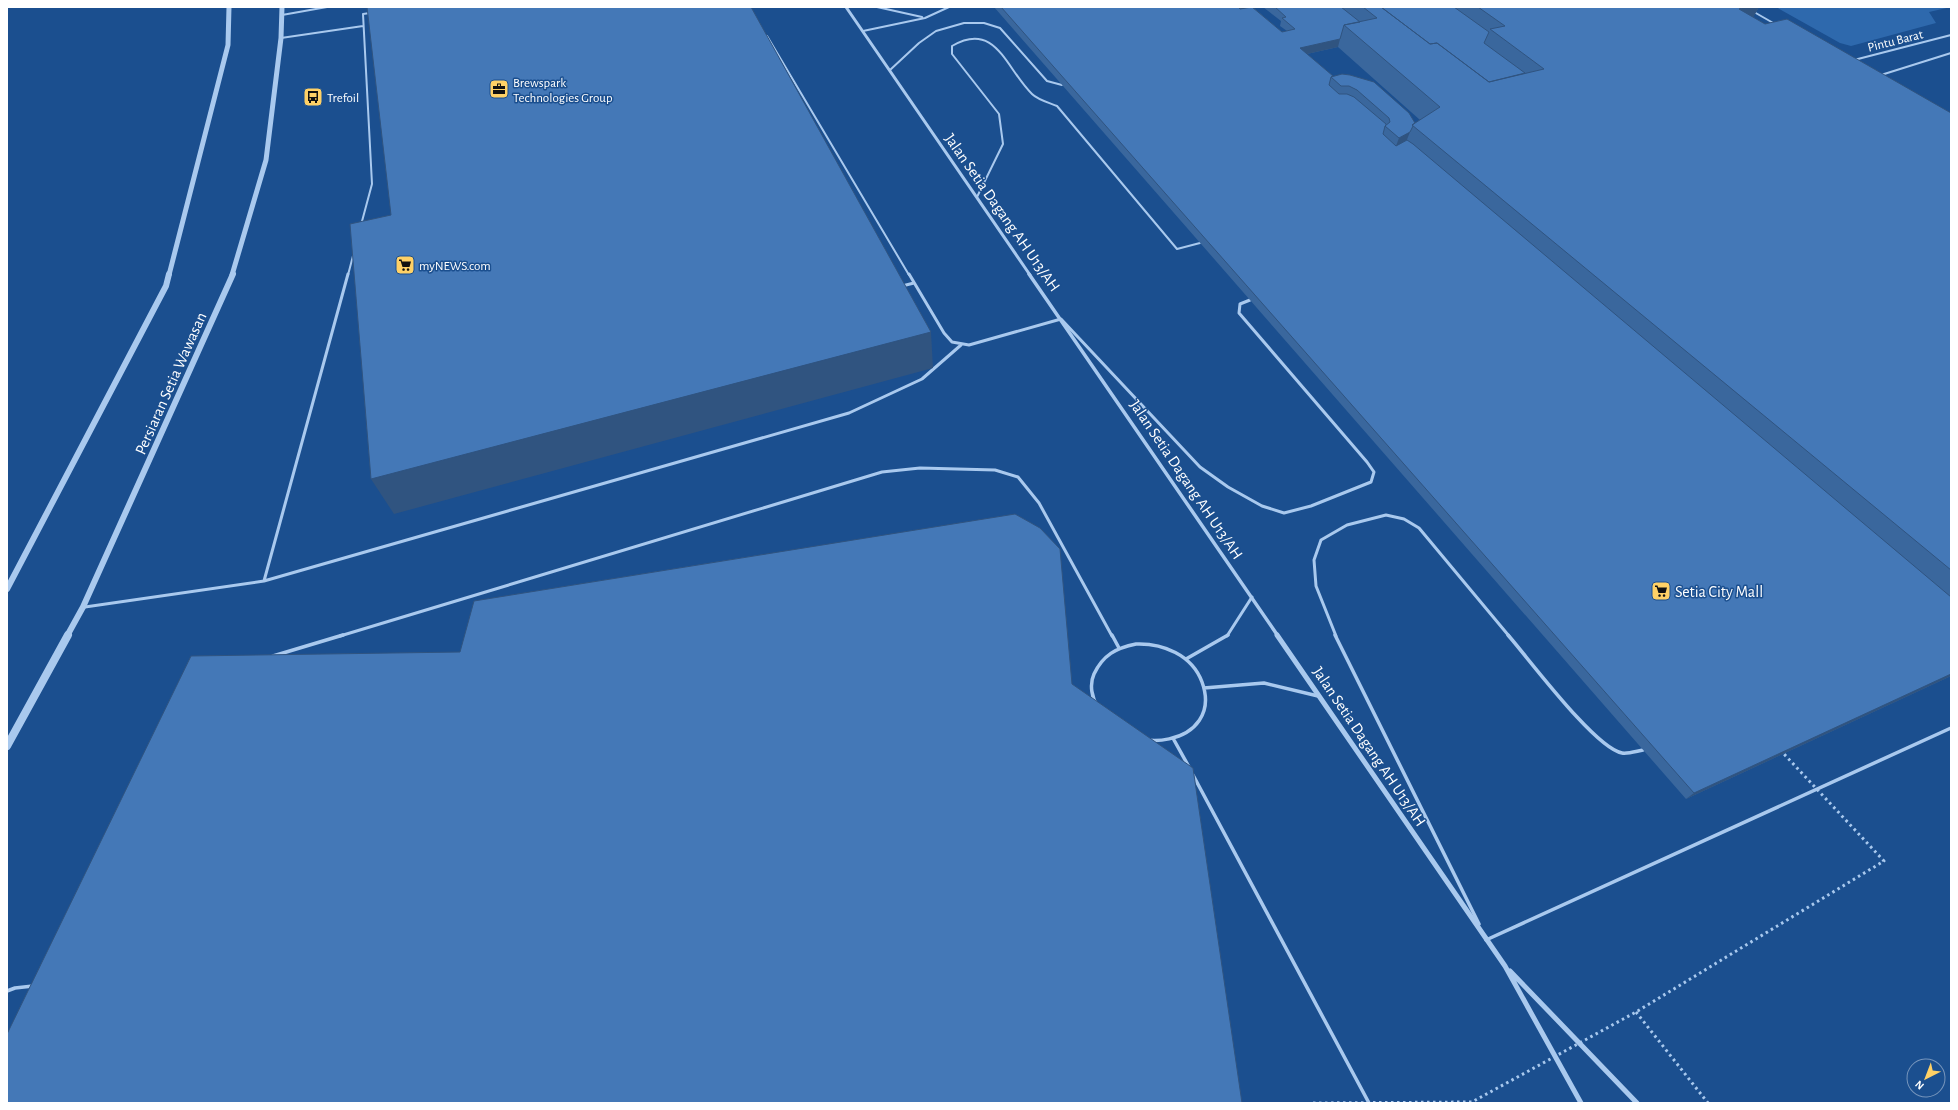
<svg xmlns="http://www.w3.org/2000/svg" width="1958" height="1110" viewBox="0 0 1958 1110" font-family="'Alegreya Sans',sans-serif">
<rect width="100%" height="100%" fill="#1b4f8f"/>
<path fill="#2e69ad" d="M1776 7H1951L1929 12 1936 23 1851 46 1840 43Z"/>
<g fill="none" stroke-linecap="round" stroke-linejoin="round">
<path stroke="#a9c9ee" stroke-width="3" stroke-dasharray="2.5 3.5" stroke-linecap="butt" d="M1636 1012 1708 1103"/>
<path stroke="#a9c9ee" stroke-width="2" d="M877 7 922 17
M1754 12 1775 24
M282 15 327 7
M863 31 925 18 949 7
M767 36 909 275
M281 38 363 26
M1854 60 1951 35
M890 70 919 43 936 31 964 23H984L1000 28 1047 81 1062 85
M1881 75 1951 53
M977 197 1003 144 999 114 952 54V46C996 20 1006 69 1032 94 1038 100 1050 103 1057 106L1177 249 1200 243
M361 225 372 184 363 14 370 13
M348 275 354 252"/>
<path stroke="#a9c9ee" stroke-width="3" d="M909 274 944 333 952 342 969 345 1061 319 1200 467 1228 487 1262 506 1284 513 1311 506 1371 482 1374 472 1367 462 1239 313 1240 304 1250 300
M902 286 914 283
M264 581 849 413 922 379 961 345
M85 607 264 581 348 274
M340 636 882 472 920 468 995 470 1018 477 1039 503 1112 636
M1227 636 1252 597
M1336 636 1316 586 1314 560 1321 540 1347 525 1386 515 1404 519 1419 528 1509 636"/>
<path stroke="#a9c9ee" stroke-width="3.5" d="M1112 635 1119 648
M1335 635 1479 924
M1508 635C1529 659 1595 748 1622 753 1628 754 1637 751 1643 750
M1136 644C1163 643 1192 655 1202 682 1225 745 1126 762 1098 708 1092 698 1089 685 1094 674 1103 655 1116 648 1136 644Z
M273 656 343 635
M1186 659 1228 635
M1204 688 1264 683 1318 696
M1174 740 1189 767
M1193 775 1369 1103
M1486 940 1951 728
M7 991 15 988 33 986"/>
<path stroke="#a9c9ee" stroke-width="3" d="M846 7 1030 275"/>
<path stroke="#a9c9ee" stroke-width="3.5" d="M1029 274 1278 636"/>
<path stroke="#a9c9ee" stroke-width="5" d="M1277 635 1505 966 1581 1103
M1510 971 1637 1103"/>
<path stroke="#a9c9ee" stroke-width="5" d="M169 275 228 45 229 7
M232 275 266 160 281 38 282 7"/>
<path stroke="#a9c9ee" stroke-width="6" d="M7 589 166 286 169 274
M67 636 83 607 233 274"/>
<path stroke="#a9c9ee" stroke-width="8" d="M7 746 68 635"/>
<path stroke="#a9c9ee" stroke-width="3" stroke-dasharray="2.5 3.5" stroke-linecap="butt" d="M1313 1103 1472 1102 1636 1012 1884 861 1784 754"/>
</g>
<path fill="#3a679d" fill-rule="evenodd" d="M994 7H1255V9L1282 32 1287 31 1280 26 1281 21 1263 7H1759L1753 17 1765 24 1951 113V676L1686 799ZM1338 47 1420 120 1415 123 1333 76 1307 54Z"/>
<path fill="#305480" d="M1241 7H1255V9L1250 14 1239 17Z
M1745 7H1759L1749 25 1739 9Z
M1340 39 1338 47 1298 56 1300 48Z
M1410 132 1404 147 1393 154 1399 138Z
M931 332 933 368 394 514 371 479Z
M1951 674V676L1686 799 1694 793Z"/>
<path fill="#4478b7" stroke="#305480" d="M367 7H751L931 332 371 479 350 224 391 215Z
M1001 7H1238L1240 9 1252 7 1282 32 1295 29 1282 18 1286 17 1275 7H1341L1360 22 1344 25 1340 39 1300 48 1333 76 1331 77 1329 85 1339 94H1347L1354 97 1386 124V125L1385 126 1383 134 1396 146 1407 140 1413 144 1951 597V674L1694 793Z
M1363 7H1381L1430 44 1437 43 1489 82 1544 69 1490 29 1505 26 1478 7H1745L1739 9 1765 24 1787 19 1951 113V570L1412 125 1440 107 1344 25 1377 18Z
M1381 7H1454L1489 32 1484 43 1525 73 1489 82 1437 43 1430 44Z
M1342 74 1350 75 1374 82 1409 113 1415 123 1412 125 1413 126 1410 132 1399 138 1385 126 1390 122 1389 118 1357 90 1349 86H1341L1331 77Z
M1015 514 1040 528 1060 549 1072 684 1193 768 1242 1103H7V1034L191 656 460 652 474 601Z"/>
<defs>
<symbol id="office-square" viewBox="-11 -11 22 22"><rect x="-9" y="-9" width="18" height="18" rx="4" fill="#ffd166" stroke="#1b4f8f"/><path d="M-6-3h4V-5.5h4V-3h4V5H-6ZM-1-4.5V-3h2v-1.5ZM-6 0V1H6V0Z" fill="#111"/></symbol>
<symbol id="bus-square" viewBox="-11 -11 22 22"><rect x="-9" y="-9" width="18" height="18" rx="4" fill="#ffd166" stroke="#1b4f8f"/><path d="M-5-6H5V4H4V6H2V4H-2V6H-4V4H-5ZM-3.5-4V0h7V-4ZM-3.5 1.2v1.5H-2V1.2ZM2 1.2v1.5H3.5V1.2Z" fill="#111"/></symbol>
<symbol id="supermarket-square" viewBox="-11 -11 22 22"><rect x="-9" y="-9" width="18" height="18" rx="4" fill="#ffd166" stroke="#1b4f8f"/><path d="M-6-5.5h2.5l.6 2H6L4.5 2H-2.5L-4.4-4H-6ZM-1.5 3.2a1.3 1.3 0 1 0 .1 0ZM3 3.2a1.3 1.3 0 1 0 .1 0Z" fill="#111"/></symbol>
</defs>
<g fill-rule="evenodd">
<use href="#office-square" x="488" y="78" width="22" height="22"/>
<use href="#bus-square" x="302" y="86" width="22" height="22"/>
<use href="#supermarket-square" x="394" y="254" width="22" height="22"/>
<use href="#supermarket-square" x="1650" y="580" width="22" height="22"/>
</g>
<g text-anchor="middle" stroke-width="3" stroke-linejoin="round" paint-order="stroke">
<g font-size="13" fill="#fff" stroke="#1b4f8f">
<text transform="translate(1895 40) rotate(-14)" y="5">Pintu Barat</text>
</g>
<g font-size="13" fill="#fff" stroke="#1b4f8f" text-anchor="start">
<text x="513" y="87">Brewspark<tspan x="513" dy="15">Technologies Group</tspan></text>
<text x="327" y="102">Trefoil</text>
<text x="419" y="270">myNEWS.com</text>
</g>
<g font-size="16" fill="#fff" stroke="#1b4f8f">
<text transform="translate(1003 212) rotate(55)" y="6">Jalan Setia Dagang AH U13/AH</text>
<text transform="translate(170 383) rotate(-66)" y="6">Persiaran Setia Wawasan</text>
<text transform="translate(1187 479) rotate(56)" y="6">Jalan Setia Dagang AH U13/AH</text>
<text transform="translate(1370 746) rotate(56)" y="6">Jalan Setia Dagang AH U13/AH</text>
</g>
<g font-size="16" fill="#fff" stroke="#1b4f8f" text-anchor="start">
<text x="1675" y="597">Setia City Mall</text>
</g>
</g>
<rect width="1958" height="1110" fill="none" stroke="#ffffff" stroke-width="16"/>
<g transform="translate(1926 1078) rotate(222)"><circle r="19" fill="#1b4f8f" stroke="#7695bc"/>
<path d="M0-3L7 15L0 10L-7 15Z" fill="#ffd166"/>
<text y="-6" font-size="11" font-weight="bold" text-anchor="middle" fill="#ffffff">N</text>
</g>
</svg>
